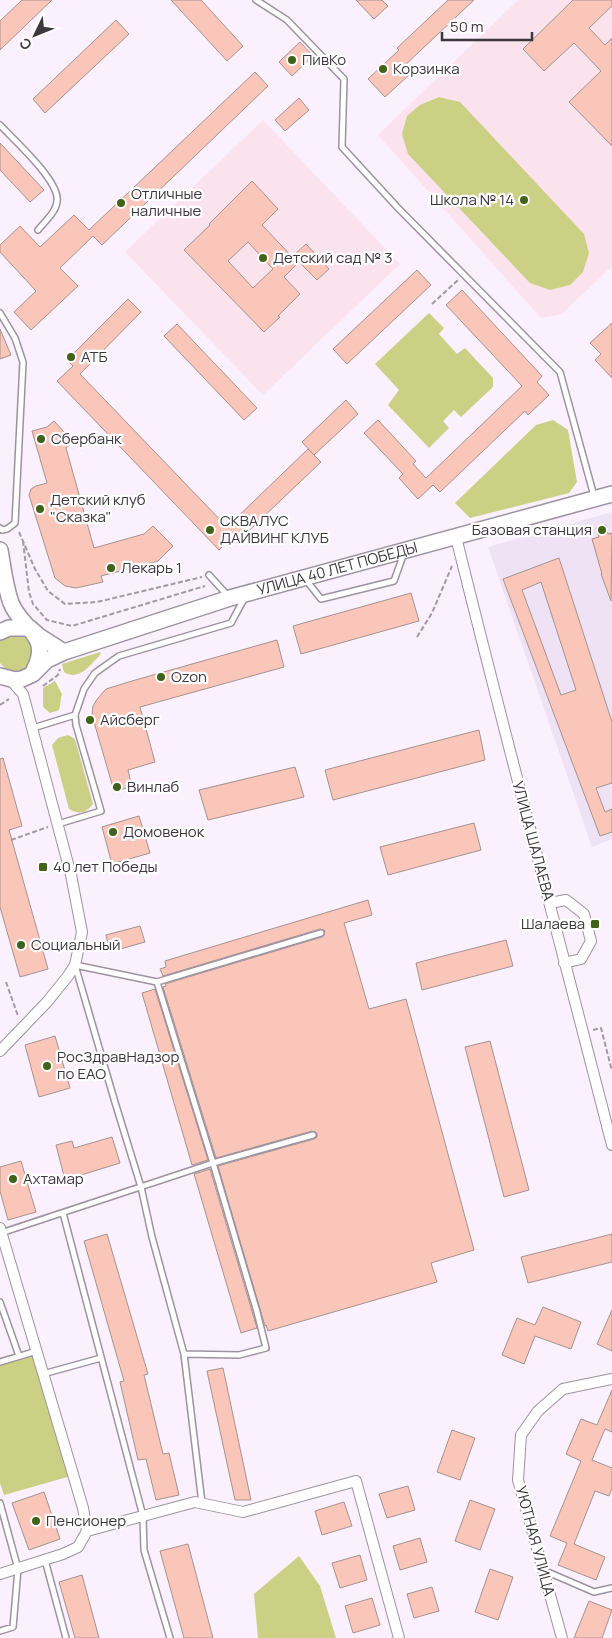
<svg xmlns="http://www.w3.org/2000/svg" width="612" height="1638" viewBox="0 0 612 1638" font-family="Manrope,sans-serif">
<rect width="100%" height="100%" fill="#fbf0fe"/>
<path fill="#eee2f4" d="M612 512V839L592 847 488 547Z"/>
<path fill="#fbe3ed" d="M518 0H612V266L562 314 541 318 378 135Z
M263 120 400 264 263 395 125 252Z"/>
<path fill="#cbd084" d="M439 97 460 102 584 234 589 253 583 272 570 285 550 290 530 283 408 154 402 134 407 116 420 105Z
M429 313 444 328 439 334 457 354 465 348 493 378V387L461 417 454 410 443 421 449 428 429 448 388 405 399 390 375 364Z
M553 420 568 430 577 482 569 493 470 518 455 503 536 425Z
M7 634H26L35 644 29 669C18 674 8 673 0 663V641Z
M100 652 101 654C91 664 79 682 64 672L62 664Z
M55 681 62 694C60 699 61 705 59 710L50 713 43 707V688Z
M68 735 75 739 93 804C86 813 79 815 69 809L52 745 58 738Z
M32 1355 71 1476 4 1495 0 1483V1365Z
M299 1556 320 1586 336 1638H258L254 1594Z"/>
<path fill="#fbc6ba" stroke="#a4928e" fill-rule="evenodd" d="M22 0H52L0 50V21Z
M171 0H201L243 46 227 61Z
M356 0H382L388 6 374 19Z
M448 0H474L402 68 409 75 385 97 368 79 399 50 397 48Z
M573 0H612V6L589 28 605 45 612 38V146L569 102 601 71 574 43 544 71 523 49Z
M116 20 129 34 45 113 33 99Z
M300 42 313 56 292 76 279 62Z
M255 72 268 86 102 245 93 236 60 268 78 286 31 330 14 312 36 291 0 252V245L20 226 40 247 74 215 89 230Z
M299 98 309 110 285 131 275 120Z
M0 143 44 190 30 202 0 170Z
M252 181 278 209 262 225 298 263 284 277 300 294 278 316 280 317 264 332 184 250 210 225 209 224ZM248 242 273 269 253 288 228 261Z
M306 244 329 269 317 280 293 256Z
M417 270 431 285 347 364 333 349Z
M462 290 542 376 537 382 549 395 528 415 525 411 440 492 433 485 418 499 399 478 403 474 364 433 378 420 416 461 413 464 426 478 522 386 446 305Z
M128 299 141 312 80 374 227 527 308 449 321 462 239 540 234 535 219 550 57 381 73 366 67 360Z
M612 323V378L595 360 601 354 590 343Z
M177 324 257 408 244 420 164 336Z
M0 329 11 355 0 359Z
M346 400 358 414 314 455 302 442Z
M54 421 73 442 66 448 94 548 144 534 153 526 173 546 158 561 101 576 103 582 76 588 65 586 55 578 29 495 31 489 36 486 47 483 32 431 47 427Z
M606 525 608 534 612 533 611 601 601 574H602L592 539 599 537 596 528Z
M559 558 612 722V783L596 788 605 812 612 809V832L600 836 503 579ZM541 582 576 690 561 695 522 590Z
M411 593 419 621 301 654 293 626Z
M277 640 284 667 140 707 155 762 128 770 132 787 114 791 92 715 93 706 98 698 106 689 132 681Z
M479 730 485 760 333 800 325 770Z
M3 758 22 826 9 830 48 969 20 977 0 907V759Z
M295 767 304 797 208 820 199 790Z
M139 816 150 853 112 864 102 827Z
M474 823 481 850 388 875 380 847Z
M368 900 372 915 344 923 369 1009 406 999 474 1250 431 1263 437 1282 268 1331 266 1325 265 1326 218 1166 314 1139 317 1137V1133L312 1131 216 1158 163 987 166 986 165 984 322 937 325 932 324 930 320 929 163 976 160 969 166 967 165 961Z
M140 926 145 942 110 952 106 935Z
M506 940 513 966 422 990 416 963Z
M155 989 208 1160 192 1165 142 993Z
M55 1036 70 1088 39 1097 25 1045Z
M490 1041 529 1190 504 1197 465 1047Z
M112 1137 120 1163 65 1180 56 1145 72 1141 74 1148Z
M21 1161 36 1212 8 1220 0 1191V1167Z
M210 1169 257 1328 241 1333 195 1177 194 1174Z
M107 1234 148 1374 144 1375 163 1454 169 1453 179 1495 156 1500 146 1459 138 1460 120 1382 124 1381 84 1241Z
M612 1234V1262L528 1283 521 1257Z
M543 1307 581 1322 571 1349 535 1336 524 1364 502 1355 517 1318 535 1325Z
M612 1310V1351L597 1344Z
M223 1368 251 1500H235L207 1371Z
M612 1390V1432L605 1429 592 1460 612 1468V1488L609 1496 595 1491 574 1544 605 1557 596 1580 558 1565 567 1543 550 1536 581 1461 566 1454 581 1419 597 1425Z
M452 1430 475 1438 460 1480 437 1472Z
M408 1486 415 1510 387 1518 379 1494Z
M44 1492 60 1539 29 1550 12 1503Z
M470 1500 495 1509 480 1550 455 1541Z
M344 1502 352 1526 322 1535 315 1511Z
M420 1538 427 1562 400 1570 393 1546Z
M188 1544 213 1638H184L160 1551Z
M360 1555 367 1580 340 1588 332 1563Z
M490 1569 513 1577 498 1620 475 1612Z
M82 1575 99 1638H75L59 1582Z
M432 1587 439 1611 414 1618 407 1594Z
M372 1598 380 1625 353 1633 345 1606Z
M589 1601 612 1610 602 1638H574Z"/>
<g fill="none" stroke-linecap="round" stroke-linejoin="round">
<defs>
<path id="service" d="M256 0 287 20 344 79 342 147 398 208 560 372 594 496
M0 125C15 141 54 176 57 197 59 210 45 221 38 230
M0 313 15 338 23 362 15 523 7 529 2 530 0 528
M209 575 228 596
M306 580 321 599 394 581 404 553
M33 728 75 715
M58 824 101 811 76 725 75 715 84 689 95 673 119 656 231 623 244 599
M313 1135 213 1163 257 1312 266 1348 239 1355 184 1354 152 1237 141 1187 114 1099 75 965 157 982 321 933
M63 1213 143 1516 144 1550 170 1638
M1 1233 213 1163 157 982
M0 1302 19 1356
M184 1354 202 1503
M0 1362 37 1351
M43 1374 101 1358
M0 1503 18 1569 13 1627 0 1631
M45 1560 66 1638
M543 1570 594 1592 612 1588"/>
<path id="minor" d="M456 537C506 740 560 942 612 1145
M550 903 566 900 584 914 591 941 581 959 564 963
M0 1051 47 1002 68 976 75 965 82 932 71 875 23 694 9 678
M0 1228 83 1508 87 1531 78 1547 63 1554 0 1574
M87 1531 195 1502 243 1512 356 1481 399 1638
M562 1638 518 1480 521 1435 538 1411 563 1389 612 1379"/>
<g id="secondary">
<path d="M0 550C3 567 5 586 11 603 22 630 52 635 34 670"/>
<path d="M0 632 9 628H30L39 636 64 652"/>
<path id="s1" d="M0 676 15 680 22 679 33 674 47 660 64 652 230 598 612 494"/>
</g>
</defs>
<use href="#service" stroke="#9d93a0" stroke-width="8"/>
<use href="#minor" stroke="#9d93a0" stroke-width="12"/>
<use href="#secondary" stroke="#9d93a0" stroke-width="18"/>
<path stroke="#a199a3" stroke-width="2" stroke-dasharray="5 2.5" stroke-linecap="butt" d="M432 304 458 280
M19 532 35 569 48 591 65 604 97 602 202 577
M23 541 29 592 33 604 47 620 72 626 205 586
M417 637 432 613 452 566
M43 686 58 675 60 669
M0 705 9 699
M11 840 48 827
M6 982 18 1016
M593 1030 601 1028 612 1071"/>
<use href="#service" stroke="#fff" stroke-width="5"/>
<use href="#minor" stroke="#fff" stroke-width="10"/>
<use href="#secondary" stroke="#fff" stroke-width="15"/>
</g>
<g fill="#416218" stroke="#fff" stroke-width="2">
<circle cx="292" cy="60" r="5"/>
<circle cx="383" cy="69" r="5"/>
<circle cx="524" cy="200" r="5"/>
<circle cx="121" cy="203" r="5"/>
<circle cx="263" cy="258" r="5"/>
<circle cx="71" cy="357" r="5"/>
<circle cx="41" cy="439" r="5"/>
<circle cx="40" cy="509" r="5"/>
<circle cx="210" cy="530" r="5"/>
<circle cx="602" cy="530" r="5"/>
<circle cx="111" cy="568" r="5"/>
<circle cx="161" cy="677" r="5"/>
<circle cx="90" cy="720" r="5"/>
<circle cx="117" cy="787" r="5"/>
<circle cx="113" cy="832" r="5"/>
<rect x="38" y="862" width="10" height="10" rx="2.5"/>
<rect x="590" y="919" width="10" height="10" rx="2.5"/>
<circle cx="21" cy="945" r="5"/>
<circle cx="47" cy="1066" r="5"/>
<circle cx="13" cy="1179" r="5"/>
<circle cx="36" cy="1521" r="5"/>
</g>
<g text-anchor="middle" stroke-width="4.5" stroke-linejoin="round" paint-order="stroke">
<g font-size="15" fill="#3c373d" stroke="#fff" text-anchor="start">
<text x="302" y="65">ПивКо</text>
<text x="393" y="74">Корзинка</text>
<text x="131" y="199">Отличные<tspan x="131" dy="17">наличные</tspan></text>
<text x="514" y="205" text-anchor="end">Школа № 14</text>
<text x="273" y="263">Детский сад № 3</text>
<text x="81" y="362">АТБ</text>
<text x="51" y="444">Сбербанк</text>
<text x="50" y="505">Детский клуб<tspan x="50" dy="17">"Сказка"</tspan></text>
<text x="220" y="526">СКВАЛУС<tspan x="220" dy="17">ДАЙВИНГ КЛУБ</tspan></text>
<text x="592" y="535" text-anchor="end">Базовая станция</text>
<text x="121" y="573">Лекарь 1</text>
<text x="171" y="682">Ozon</text>
<text x="100" y="725">Айсберг</text>
<text x="127" y="792">Винлаб</text>
<text x="123" y="837">Домовенок</text>
<text x="53" y="872">40 лет Победы</text>
<text x="585" y="929" text-anchor="end">Шалаева</text>
<text x="31" y="950">Социальный</text>
<text x="57" y="1062">РосЗдравНадзор<tspan x="57" dy="17">по ЕАО</tspan></text>
<text x="23" y="1184">Ахтамар</text>
<text x="46" y="1526">Пенсионер</text>
</g>
<g font-size="15" fill="#3c373d" stroke="#fff">
<text dy="5" stroke="none"><textPath href="#s1" startOffset="359">УЛИЦА 40 ЛЕТ ПОБЕДЫ</textPath></text>
<text transform="translate(533 841) rotate(75)" y="5">УЛИЦА ШАЛАЕВА</text>
<text transform="translate(535 1541) rotate(75)" y="5">УЮТНАЯ УЛИЦА</text>
</g>
</g>
<g transform="translate(35 35) rotate(227)" stroke="#ffffff" stroke-width="4" paint-order="stroke">
<path d="M0-4L9 19L0 12L-9 19Z" fill="#3c373d"/>
<text y="-8" font-size="14" font-weight="bold" text-anchor="middle" fill="#3c373d">С</text>
</g>
<path d="M442 32v8h90v-8" fill="none" stroke="#3c373d" stroke-width="2.5"/>
<text x="450" y="32" font-size="15" fill="#3c373d" stroke="#ffffff" stroke-width="4" paint-order="stroke">50 m</text>
</svg>
